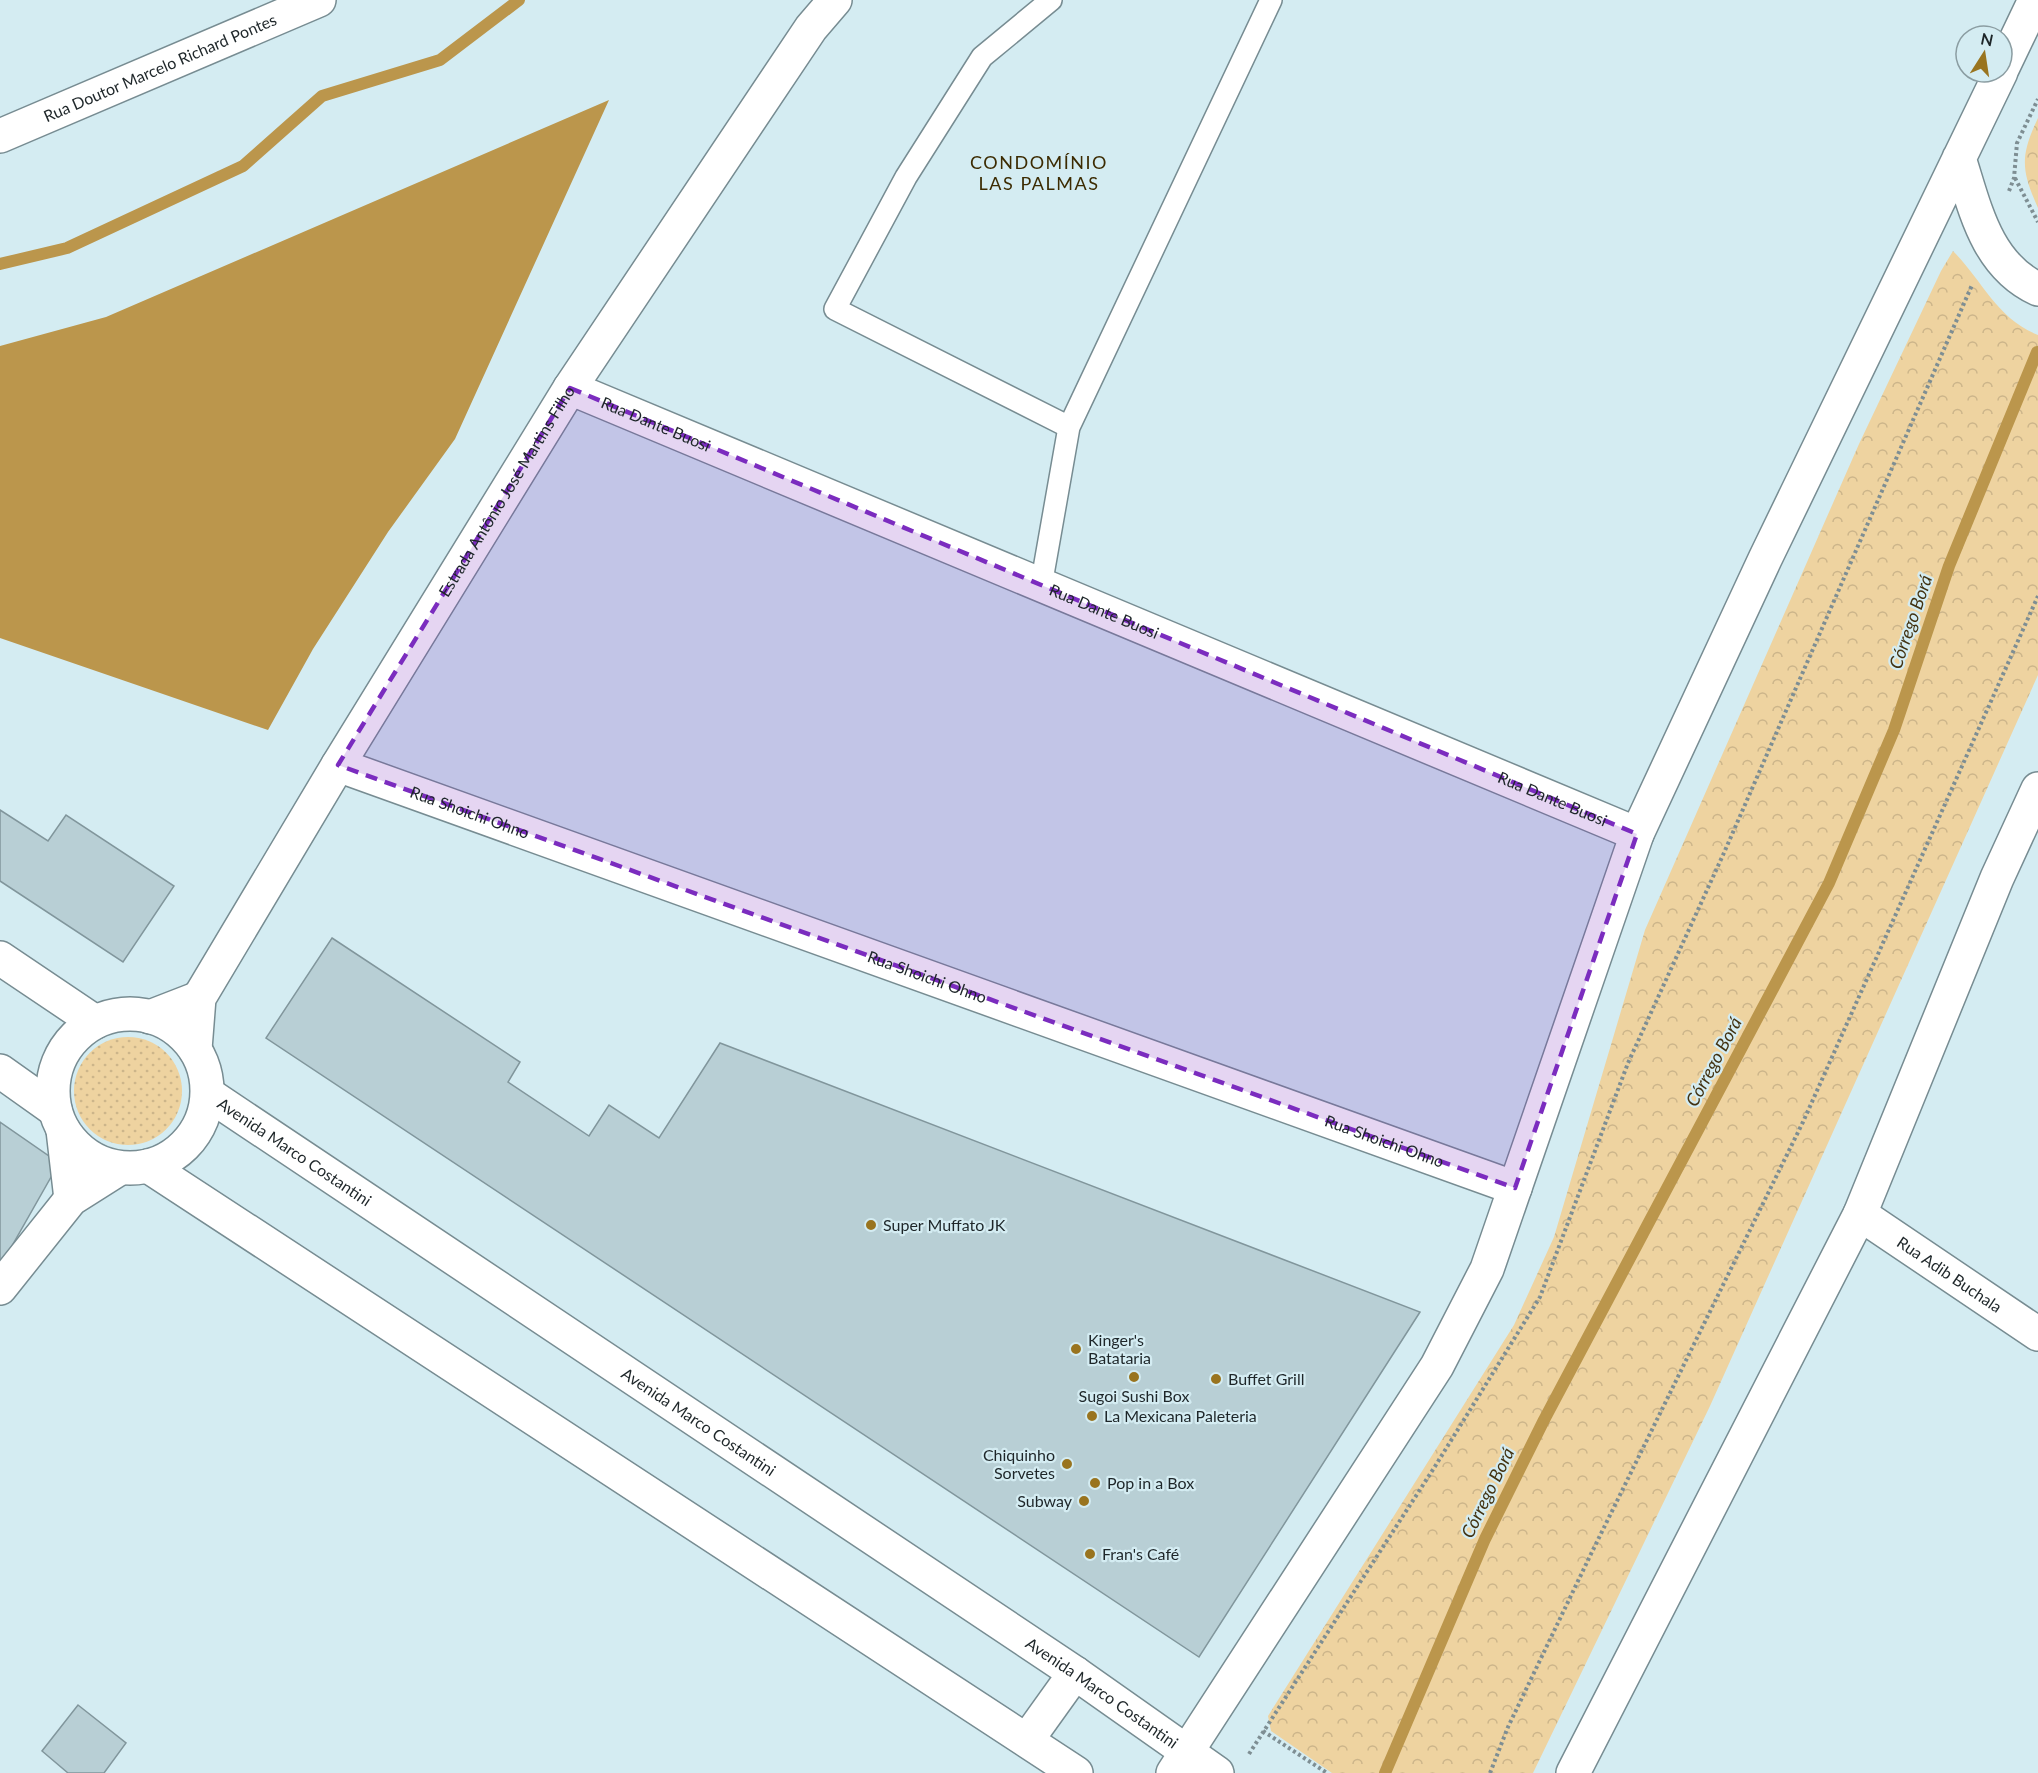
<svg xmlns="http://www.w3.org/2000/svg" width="2038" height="1773" viewBox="0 0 2038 1773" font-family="Lato,sans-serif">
<defs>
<pattern id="grass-dots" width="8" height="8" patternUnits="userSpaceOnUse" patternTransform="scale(1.5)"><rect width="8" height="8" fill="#eed3a0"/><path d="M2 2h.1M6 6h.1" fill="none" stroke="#ccb58a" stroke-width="1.8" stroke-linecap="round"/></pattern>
<pattern id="park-crowns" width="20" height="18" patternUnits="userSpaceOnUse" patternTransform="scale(1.5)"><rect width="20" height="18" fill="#eed3a0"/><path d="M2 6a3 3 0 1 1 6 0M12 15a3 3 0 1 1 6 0" fill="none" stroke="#ccb58a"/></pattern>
</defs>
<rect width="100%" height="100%" fill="#d4ecf2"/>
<path fill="url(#grass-dots)" d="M74 1091a54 54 0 1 1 108 0a54 54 0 1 1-108 0Z"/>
<path fill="url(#park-crowns)" d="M2038 118V208C2021 170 2020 156 2038 118Z
M1953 251C1982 280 1997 319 2038 335V675L1710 1406 1533 1773H1332L1271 1731 1268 1716 1514 1325 1554 1237 1645 930 1859 444 1941 271Z"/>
<path fill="#bb964c" d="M609 100 455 439 388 532 313 649 268 730 0 638V346L106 317Z"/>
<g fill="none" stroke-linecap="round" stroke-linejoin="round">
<path stroke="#bb964c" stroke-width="12" d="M0 264 67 248 243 166 322 96 440 60 519 0
M1385 1773 1485 1539 1544 1420 1829 883 1894 730 1949 566 2037 352"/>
</g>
<path fill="#b8cfd5" stroke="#81969c" stroke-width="1.5" d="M0 810 48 841 66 815 174 886 123 962 0 881Z
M332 938 520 1062 508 1082 589 1136 609 1105 659 1138 720 1043 1420 1312 1199 1657 266 1038Z
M0 1122 59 1163 0 1267Z
M78 1705 126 1743 104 1773H68L42 1751Z"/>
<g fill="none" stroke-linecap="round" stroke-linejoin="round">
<defs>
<path id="service" d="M1051 0 982 57 906 177 835 309 1069 427
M1041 586 1069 427 1271 0"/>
<g id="minor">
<path id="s1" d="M0 136 319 0"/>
<path id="s2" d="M570 388 1637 834"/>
<path id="s3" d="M338 765 1515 1188"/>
<path d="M150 1017 199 998"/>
<path id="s4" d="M195 1049 199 998 338 765 570 388 811 28 835 0"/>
<path d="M63 1130 71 1199"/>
<path id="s5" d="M1860 1214 2038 1334"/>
<path d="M0 1288 71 1199 120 1168"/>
</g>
<g id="secondary">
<path d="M0 958 95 1022"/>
<circle cx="130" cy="1091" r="77"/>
<path d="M0 1071 55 1110"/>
<path id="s6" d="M208 1094 1075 1673 1217 1773"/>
<path d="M148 1166 1076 1773"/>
<path d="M1027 1740 1075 1673"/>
</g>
<path id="primary" d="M2002 69 2035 0
M1959 158C1975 208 1986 265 2038 289
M1173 1773 1437 1366 1487 1269 1637 834 1765 559 2001 72
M1573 1773 1860 1214 1997 878 2038 789"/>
</defs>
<use href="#service" stroke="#778c92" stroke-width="24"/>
<use href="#minor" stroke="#778c92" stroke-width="36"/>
<use href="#secondary" stroke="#778c92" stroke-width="36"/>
<use href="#primary" stroke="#778c92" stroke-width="36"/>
<path stroke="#7e8e93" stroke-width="4" stroke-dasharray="3 3" stroke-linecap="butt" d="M2015 178 2038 222
M2009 191 2014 178 2017 143 2038 99
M1263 1731 1327 1773
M1249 1754 1434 1468 1540 1297 1628 1063 1723 855 1972 285
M1490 1773 1508 1727 1590 1556 1803 1122 2038 596"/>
<use href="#service" stroke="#fff" stroke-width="21"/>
<use href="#minor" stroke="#fff" stroke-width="33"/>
<use href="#secondary" stroke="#fff" stroke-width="33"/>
<use href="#primary" stroke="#fff" stroke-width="33"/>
</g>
<path fill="#7b2cbf" fill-opacity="0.2" stroke="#7b2cbf" stroke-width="4.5" stroke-dasharray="12 8" stroke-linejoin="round" d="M570 388 1637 834 1515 1188 338 765Z"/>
<g fill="#99741f" stroke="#d4ecf2" stroke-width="2">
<circle cx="871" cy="1225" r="6"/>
<circle cx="1076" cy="1349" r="6"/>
<circle cx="1134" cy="1377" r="6"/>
<circle cx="1216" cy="1379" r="6"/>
<circle cx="1092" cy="1416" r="6"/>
<circle cx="1067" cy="1464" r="6"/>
<circle cx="1095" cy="1483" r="6"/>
<circle cx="1084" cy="1501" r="6"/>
<circle cx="1090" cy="1554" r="6"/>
</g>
<g text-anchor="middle" stroke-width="4.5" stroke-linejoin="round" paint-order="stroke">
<g font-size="16" fill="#1e2629" stroke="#d4ecf2">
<text dy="6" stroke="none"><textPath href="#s1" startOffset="174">Rua Doutor Marcelo Richard Pontes</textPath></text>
<text dy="6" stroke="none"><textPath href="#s2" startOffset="93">Rua Dante Buosi</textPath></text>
<text dy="6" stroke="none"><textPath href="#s4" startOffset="644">Estrada Antônio José Martins Filho</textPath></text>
<text dy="6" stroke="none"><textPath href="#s2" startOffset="579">Rua Dante Buosi</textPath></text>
<text dy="6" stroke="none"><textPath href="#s2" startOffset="1065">Rua Dante Buosi</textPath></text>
<text dy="6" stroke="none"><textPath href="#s3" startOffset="140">Rua Shoichi Ohno</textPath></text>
<text dy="6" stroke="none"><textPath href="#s3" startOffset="626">Rua Shoichi Ohno</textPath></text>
<text dy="6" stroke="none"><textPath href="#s3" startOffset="1112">Rua Shoichi Ohno</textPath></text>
<text dy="6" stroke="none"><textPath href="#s6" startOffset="104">Avenida Marco Costantini</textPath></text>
<text dy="6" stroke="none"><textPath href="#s5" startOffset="108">Rua Adib Buchala</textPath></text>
<text dy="6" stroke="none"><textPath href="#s6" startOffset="590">Avenida Marco Costantini</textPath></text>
<text dy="6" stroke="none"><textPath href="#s6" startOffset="1076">Avenida Marco Costantini</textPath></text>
</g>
<g font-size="16" fill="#1e2629" stroke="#d4ecf2" text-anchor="start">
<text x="883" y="1231">Super Muffato JK</text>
<text x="1088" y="1346">Kinger's<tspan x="1088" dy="18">Batataria</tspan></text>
<text x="1228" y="1385">Buffet Grill</text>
<text x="1134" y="1402" text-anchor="middle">Sugoi Sushi Box</text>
<text x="1104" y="1422">La Mexicana Paleteria</text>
<text x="1055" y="1461" text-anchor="end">Chiquinho<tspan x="1055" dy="18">Sorvetes</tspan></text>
<text x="1107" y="1489">Pop in a Box</text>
<text x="1072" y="1507" text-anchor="end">Subway</text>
<text x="1102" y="1560">Fran's Café</text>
</g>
<g font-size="18" letter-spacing="1.5" fill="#3c2b02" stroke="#d4ecf2">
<text x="1039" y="169">CONDOMÍNIO<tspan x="1039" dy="21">LAS PALMAS</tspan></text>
</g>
<g font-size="18" font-style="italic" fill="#423211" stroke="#d4ecf2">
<text transform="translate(1911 622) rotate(-71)" y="6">Córrego Borá</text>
<text transform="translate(1714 1062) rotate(-62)" y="6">Córrego Borá</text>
<text transform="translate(1488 1493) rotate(-64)" y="6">Córrego Borá</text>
</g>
</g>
<g transform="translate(1984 54) rotate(12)"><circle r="28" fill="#d4ecf2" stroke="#8b9da2" stroke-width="1.5"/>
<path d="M0-4.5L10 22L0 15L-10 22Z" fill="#99741f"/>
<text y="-9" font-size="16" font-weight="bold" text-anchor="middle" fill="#1e2629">N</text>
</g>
</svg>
